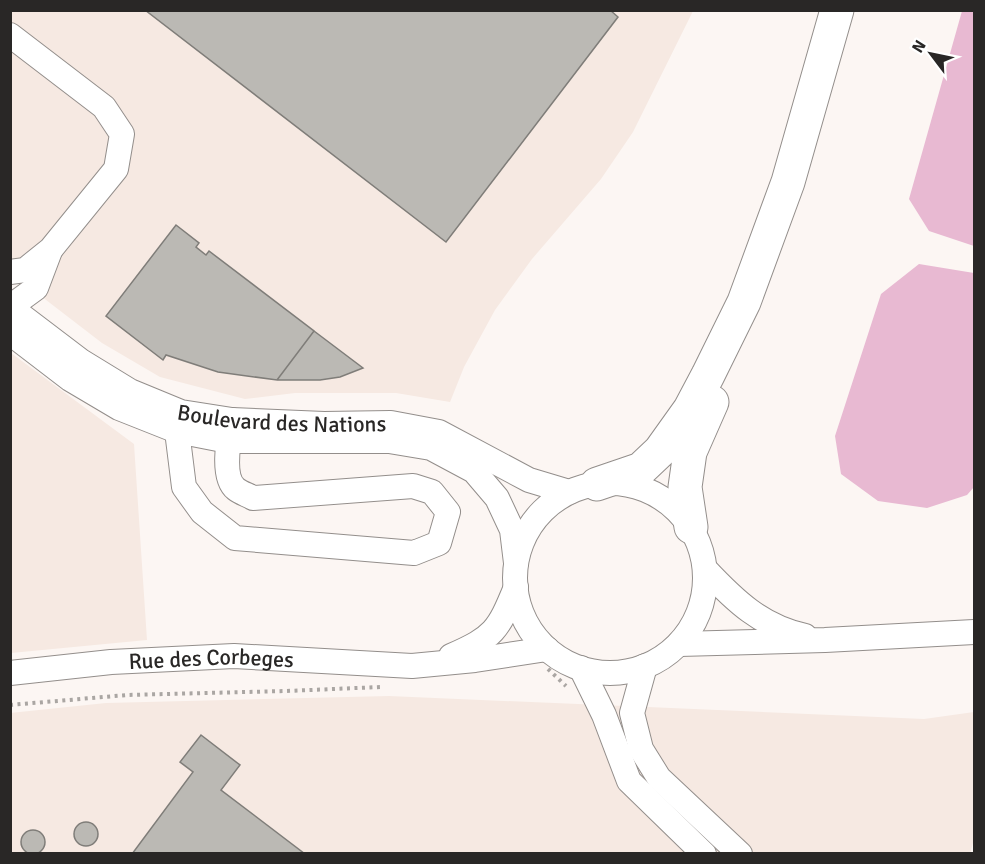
<svg xmlns="http://www.w3.org/2000/svg" width="985" height="864" viewBox="0 0 985 864" font-family="Signika,sans-serif">
<rect width="100%" height="100%" fill="#fcf6f3"/>
<path fill="#f6e9e2" d="M10 11H693L633 132 601 179 532 259 495 310 464 367 450 402 396 393H295L245 399 160 377 102 343 11 273Z
M11 353 134 444 147 640 11 653Z
M389 696 924 719 974 712V839L970 854 11 853 10 713 106 703Z"/>
<path fill="#e8b9d2" d="M962 11H974V246L929 231 909 199Z
M919 264 974 273V487L967 495 927 508 878 501 841 474 835 436 881 294Z"/>
<path fill="#bbb9b4" stroke="#7f7d79" stroke-width="1.5" d="M145 10H610L618 17 446 242Z
M176 225 199 243 196 247 206 255 209 251 314 331 277 380 218 372 166 355 163 360 106 316Z
M314 331 363 368 340 377 320 380H277Z
M201 735 240 765 221 790 305 854H132L193 772 180 762Z
M74 834a12 12 0 1 1 24 0a12 12 0 1 1-24 0Z
M21 842a12 12 0 1 1 24 0a12 12 0 1 1-24 0Z"/>
<g fill="none" stroke-linecap="round" stroke-linejoin="round">
<defs>
<g id="minor">
<path d="M10 35 104 107 122 134 116 169 51 249 25 270 10 272"/>
<path id="s1" d="M10 307 81 361 130 391 181 412 232 420 324 424 391 423 439 432 529 480 569 492"/>
<path d="M10 307 36 288 50 251"/>
<path d="M10 333 70 379 119 408 177 431 228 441H389L431 448 474 471 497 498 512 530 516 563"/>
<path d="M177 431 184 487 202 512 235 538 414 553 439 543 448 512 432 492 413 486 253 498C248 495 241 493 236 489 221 477 229 437 232 420"/>
<circle cx="610" cy="578" r="95"/>
<path d="M705 569C735 601 761 626 805 636"/>
<path d="M679 644 825 640 974 632"/>
<path d="M451 656C494 637 498 631 516 587"/>
<path d="M645 666 632 713 641 749 659 778 740 854"/>
<path d="M581 668 604 715 629 781 704 854"/>
<path id="s2" d="M10 673 111 662 234 656 412 666 475 660 547 649"/>
</g>
<path id="highway" d="M597 484 641 469 660 451 690 409 708 375 744 302 788 182 837 10
M691 527 685 487 690 452 712 402"/>
</defs>
<use href="#minor" stroke="#938e8b" stroke-width="26"/>
<use href="#highway" stroke="#938e8b" stroke-width="35"/>
<path stroke="#aaa6a3" stroke-width="4" stroke-dasharray="3 4.5" stroke-linecap="butt" d="M548 669 566 686
M10 705 127 695 286 691 381 687"/>
<use href="#minor" stroke="#fff" stroke-width="24"/>
<use href="#highway" stroke="#fff" stroke-width="33"/>
</g>
<g text-anchor="middle" stroke-width="4.5" stroke-linejoin="round" paint-order="stroke">
<g font-size="22" fill="#292726" stroke="#fff">
<text dy="8" stroke="none"><textPath href="#s1" startOffset="303">Boulevard des Nations</textPath></text>
<text dy="8" stroke="none"><textPath href="#s2" startOffset="202">Rue des Corbeges</textPath></text>
</g>
</g>
<rect width="985" height="864" fill="none" stroke="#292726" stroke-width="24"/>
<g transform="translate(931 54) rotate(302)" stroke="#ffffff" stroke-width="4.5" paint-order="stroke">
<path d="M0-4.5L10 22L0 15L-10 22Z" fill="#292726"/>
<text y="-9" font-size="16" font-weight="bold" text-anchor="middle" fill="#292726">N</text>
</g>
</svg>
